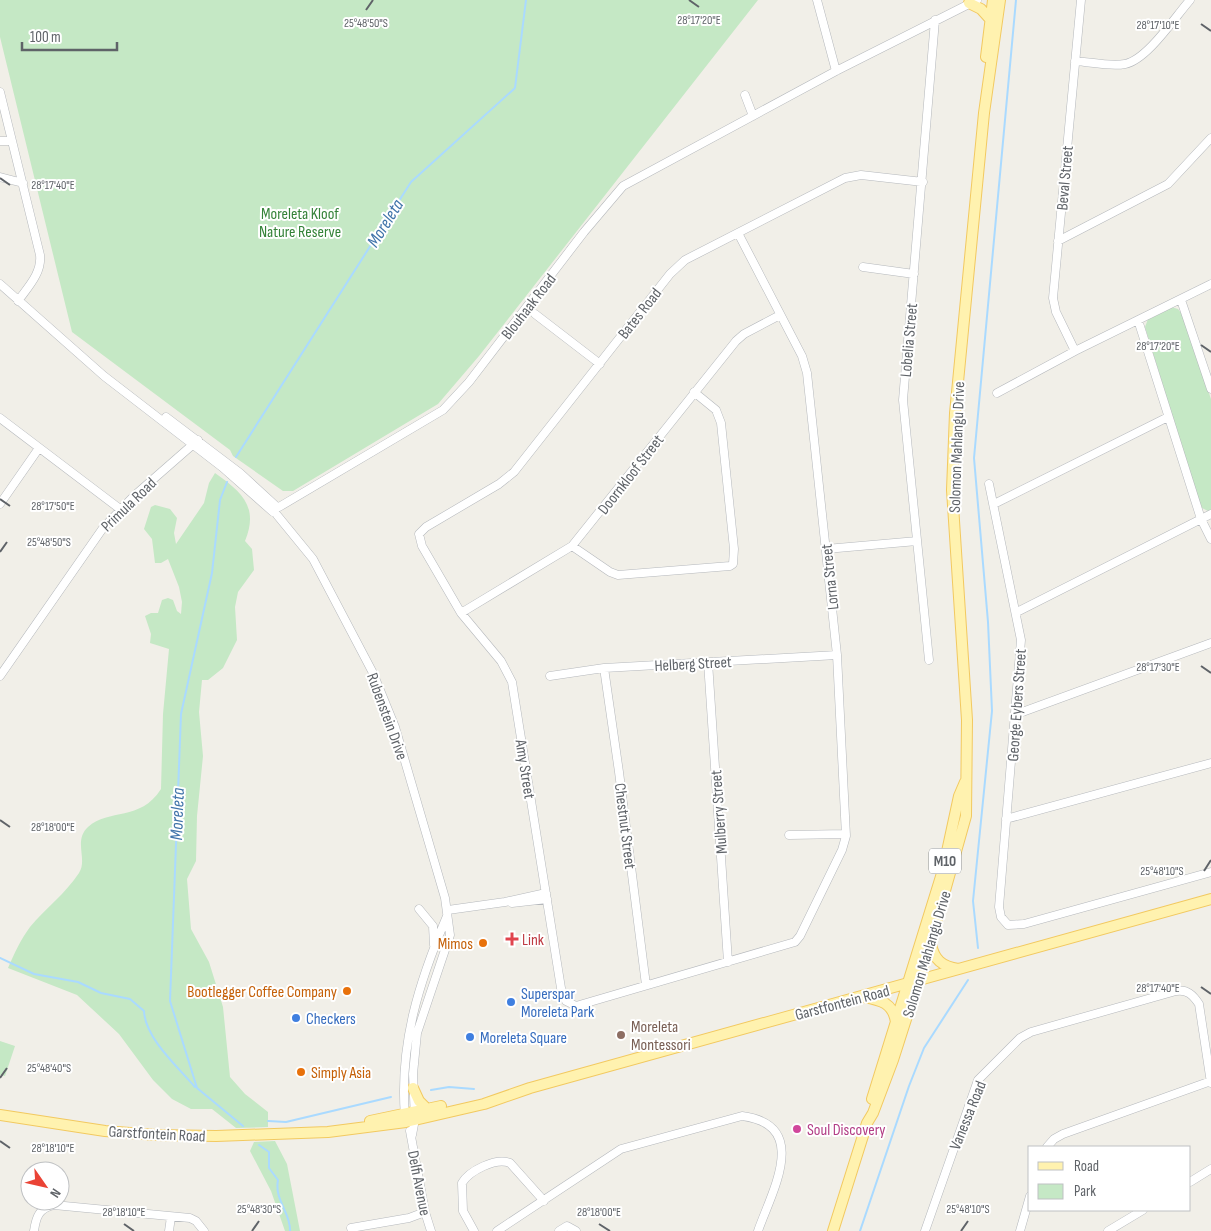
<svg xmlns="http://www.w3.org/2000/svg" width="1211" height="1231" viewBox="0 0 1211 1231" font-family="'Sofia Sans Condensed',sans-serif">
<rect width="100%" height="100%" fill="#f1efe8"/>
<path fill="#c5e8c5" d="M0 0H758L479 356 438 404 293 491H283L233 456 230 450 72 332 0 37Z
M1171 307 1178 309 1182 314 1211 399V510L1208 511 1200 507 1145 327 1148 319Z
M215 473C242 492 259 507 245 541L252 549 254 570 238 592 235 607 237 640 223 668 208 680H202L199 712 203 756 197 816 196 861 187 879 191 929 209 962 223 1007 230 1077 245 1094 268 1112V1127L236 1128 212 1109H191L172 1099 153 1080 119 1034 77 995 8 968C14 954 21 939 30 927 45 909 66 893 79 873 88 859 73 841 88 827 109 808 140 822 161 789L163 714 169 649 150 643 151 634 145 616 151 613H158L162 600 168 598 173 600 177 611 181 614 182 602 179 587 168 559 161 563H155L152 539 144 529 151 507 155 505 170 509 177 518 174 533 176 544 204 503 209 483Z
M0 1041 15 1046 5 1076 0 1075Z
M275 1141 287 1164 300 1231H285L271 1191 250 1151 254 1142Z"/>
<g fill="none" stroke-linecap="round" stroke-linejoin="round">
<path stroke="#aadaff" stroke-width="2" d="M236 457 411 182 515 88 526 0
M227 482 220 500 212 573 181 714 170 1001 197 1088 243 1126
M978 948 973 901 992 711 988 622 974 458 1016 0
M0 958 34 974 78 982 101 993 130 999 144 1011C145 1038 178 1067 195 1087
M431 1090 449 1087 474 1089
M268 1121 286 1122 391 1097
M259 1145 269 1152V1168L278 1180C274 1200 291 1213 290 1231
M860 1231 909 1086 924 1048 968 980"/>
<defs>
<path id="minor" d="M817 0 836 71
M1075 61C1091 62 1110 67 1125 64 1147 60 1175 17 1190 0
M0 92 40 255C42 273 28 287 18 301
M745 95 753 116
M0 141H12
M0 177 23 183
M738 233 802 356 807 373 837 655 846 836 842 850 800 936 795 942 576 1006 566 1001 561 988 512 682 501 661 461 613 422 546 419 534 426 527 499 484 514 472 670 274 685 260 845 178 861 175 923 182
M1058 241 1168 184 1211 138
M863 267 914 274
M0 284 104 376 222 467 273 512
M1181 300 1211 389
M535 314 600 364
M1138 320 1201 519 1211 539
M1075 351 1056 312 1053 298 1081 0
M997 393 1075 351 1211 284
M166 417 240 473 277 507
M0 418 120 509
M989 484 1021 640 999 907 1001 917 1008 925 1024 924 1211 872
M0 504 39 448
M994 504 1168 417
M279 507 443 410 469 382 584 232 623 186 836 71 977 0
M277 515 313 559 373 673 395 727 445 898 450 935 417 1033 413 1074 415 1119 412 1135
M572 546 610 572 618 575 730 566 733 564 734 549 721 423 716 410 694 392
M826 549 917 541
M1017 612 1211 514
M461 613 572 546 736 341 744 334 780 315
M929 660 903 400 935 20
M708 662 728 962
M604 668 619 772 646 985
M0 676 103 528 134 496 198 440
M550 676 604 668 837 655
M1017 714 1211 643
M1006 819 1211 763
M789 835 846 834
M512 903 547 899
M419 909 433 926 434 945
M448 910 505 902 546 893
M405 1117C399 1044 419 982 447 916
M410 1131 425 1212 431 1231
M1047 1147 1054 1139 1063 1134 1211 1081
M1190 1182 1211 1169
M351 1228 409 1218 425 1212
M34 1231C36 1217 39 1208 54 1205L190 1218 196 1221 204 1231
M169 1231 171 1217
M474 1231 463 1211 462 1183C469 1171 496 1157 510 1163L544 1201
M497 1231 621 1149 742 1116C811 1125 772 1191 758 1231
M559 1231 567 1226 576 1231
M925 1231 978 1080 1020 1038 1031 1032 1176 991C1187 989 1193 995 1199 1004L1211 1083
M1020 1231 1030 1196
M1108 1231 1143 1210"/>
<path id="major" d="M969 3 981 9 990 19
M986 57 993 0
M931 944C934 960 942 966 958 969
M864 997C881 1000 893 1003 896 1022
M413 1088 419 1101 427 1109
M872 1099 943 870 959 796 965 782
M0 1115 105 1131 155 1135 216 1136 328 1132 406 1122 484 1104 530 1088 1211 899
M370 1121 441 1106
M833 1231 867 1123 873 1113 893 1060 930 944 966 816 967 720 952 490 955 413 984 113 1000 0"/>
</defs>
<use href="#minor" stroke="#b5b8bc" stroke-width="9"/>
<use href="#major" stroke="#f2c960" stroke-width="12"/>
<use href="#minor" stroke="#fff" stroke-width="8"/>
<use href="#major" stroke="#fff2af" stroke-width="10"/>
</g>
<path fill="none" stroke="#5f6368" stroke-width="2" d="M689 0 699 7M366 10 373 0M1201 24 1211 31M0 178 10 185M1201 345 1211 352M0 499 10 506M0 552 7 542M1201 666 1211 673M0 820 10 827M1204 871 1211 860M1201 987 1211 994M0 1078 7 1068M0 1141 10 1148M124 1224 134 1231M599 1224 610 1231M252 1231 259 1221M961 1231 968 1221"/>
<path fill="#e0444e" stroke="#fff" stroke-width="2" d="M509.5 931.5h5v5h5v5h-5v5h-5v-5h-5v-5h5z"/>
<g fill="#e8710a" stroke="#fff" stroke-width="2">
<circle cx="483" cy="943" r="5"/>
<circle cx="347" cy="991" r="5"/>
<circle cx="301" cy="1072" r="5"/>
</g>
<g fill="#3f7fe0" stroke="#fff" stroke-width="2">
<circle cx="511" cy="1002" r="5"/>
<circle cx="296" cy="1018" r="5"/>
<circle cx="470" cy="1037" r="5"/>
</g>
<circle fill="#8d6e63" stroke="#fff" stroke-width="2" cx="621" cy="1035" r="5"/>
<circle fill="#d1479c" stroke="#fff" stroke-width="2" cx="797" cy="1129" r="5"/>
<g text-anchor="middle" stroke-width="4" stroke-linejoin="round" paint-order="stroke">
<rect fill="#fff" stroke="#8f9295" stroke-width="1" x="929" y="848.5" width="32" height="25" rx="4"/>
<g font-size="15" font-weight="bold" fill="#5f6368">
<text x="945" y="866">M10</text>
</g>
<g font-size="16" fill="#5f6368" stroke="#fff">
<text transform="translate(1064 178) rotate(-85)" y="6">Beval Street</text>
<text transform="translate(528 306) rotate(-52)" y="6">Blouhaak Road</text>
<text transform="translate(639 313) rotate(-52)" y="6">Bates Road</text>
<text transform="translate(908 340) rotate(-85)" y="6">Lobelia Street</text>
<text transform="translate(956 447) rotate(-88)" y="6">Solomon Mahlangu Drive</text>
<text transform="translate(630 474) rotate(-52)" y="6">Doornkloof Street</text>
<text transform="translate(128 504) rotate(-44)" y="6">Primula Road</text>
<text transform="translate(829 577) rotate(-96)" y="6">Lorna Street</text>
<text transform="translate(693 663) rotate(-3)" y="6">Helberg Street</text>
<text transform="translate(1016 705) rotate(-86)" y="6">George Eybers Street</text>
<text transform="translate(388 716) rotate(70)" y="6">Rubenstein Drive</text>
<text transform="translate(526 769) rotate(81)" y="6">Amy Street</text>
<text transform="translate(718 812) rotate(-94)" y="6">Mulberry Street</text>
<text transform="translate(626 826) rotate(83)" y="6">Chestnut Street</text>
<text transform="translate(926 954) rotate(-73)" y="6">Solomon Mahlangu Drive</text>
<text transform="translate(842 1002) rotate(-15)" y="6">Garstfontein Road</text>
<text transform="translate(967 1115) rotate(-68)" y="6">Vanessa Road</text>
<text transform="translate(157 1133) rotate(3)" y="6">Garstfontein Road</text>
<text transform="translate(420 1183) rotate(79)" y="6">Delfi Avenue</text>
</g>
<g font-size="16" fill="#348238" stroke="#fff">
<text x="300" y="219">Moreleta Kloof<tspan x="300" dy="18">Nature Reserve</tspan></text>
</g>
<g font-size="16" fill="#be3a42" stroke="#fff" text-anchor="start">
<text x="522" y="945">Link</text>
</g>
<g font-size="16" fill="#c56008" stroke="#fff" text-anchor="end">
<text x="473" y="949">Mimos</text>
<text x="337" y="997">Bootlegger Coffee Company</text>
<text x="311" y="1078" text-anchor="start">Simply Asia</text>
</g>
<g font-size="16" fill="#366cbe" stroke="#fff" text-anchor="start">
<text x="521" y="999">Superspar<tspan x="521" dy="18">Moreleta Park</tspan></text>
<text x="306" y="1024">Checkers</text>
<text x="480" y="1043">Moreleta Square</text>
</g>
<g font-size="16" fill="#785e54" stroke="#fff" text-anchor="start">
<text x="631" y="1032">Moreleta<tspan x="631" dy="18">Montessori</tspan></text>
</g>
<g font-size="16" fill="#b23c85" stroke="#fff" text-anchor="start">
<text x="807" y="1135">Soul Discovery</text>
</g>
<g font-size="18" font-style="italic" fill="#4174aa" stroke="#fff">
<text transform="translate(385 223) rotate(-58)" y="6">Moreleta</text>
<text transform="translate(177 814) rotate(-88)" y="6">Moreleta</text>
</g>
</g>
<g font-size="12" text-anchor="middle" fill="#5f6368" stroke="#fff" stroke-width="4" stroke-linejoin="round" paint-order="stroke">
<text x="699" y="24">28°17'20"E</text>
<text x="366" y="27">25°48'50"S</text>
<text x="1158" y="29">28°17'10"E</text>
<text x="53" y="189">28°17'40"E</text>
<text x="1158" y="350">28°17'20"E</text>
<text x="53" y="510">28°17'50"E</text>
<text x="49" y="546">25°48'50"S</text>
<text x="1158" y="671">28°17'30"E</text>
<text x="53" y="831">28°18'00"E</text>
<text x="1162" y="875">25°48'10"S</text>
<text x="1158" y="992">28°17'40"E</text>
<text x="49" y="1072">25°48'40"S</text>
<text x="53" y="1152">28°18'10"E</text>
<text x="259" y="1213">25°48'30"S</text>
<text x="968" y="1213">25°48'10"S</text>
<text x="124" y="1216">28°18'10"E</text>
<text x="599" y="1216">28°18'00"E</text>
</g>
<rect x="1028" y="1146" width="162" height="65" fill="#ffffff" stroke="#bfc1c3"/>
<rect x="1038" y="1162" width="25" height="8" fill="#fff2af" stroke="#bfc1c3"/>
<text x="1074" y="1171" font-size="15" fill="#5f6368">Road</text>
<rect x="1038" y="1184" width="25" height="15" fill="#c5e8c5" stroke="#bfc1c3"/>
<text x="1074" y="1196" font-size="15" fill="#5f6368">Park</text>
<g transform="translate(45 1186) rotate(124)"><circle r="24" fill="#ffffff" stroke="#bfc1c3"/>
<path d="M0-4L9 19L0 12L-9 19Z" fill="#ea4335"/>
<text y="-8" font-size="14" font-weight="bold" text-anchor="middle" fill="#5f6368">N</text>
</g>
<path d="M22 42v8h95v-8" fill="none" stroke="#5f6368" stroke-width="2.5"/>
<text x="30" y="42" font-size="15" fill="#5f6368" stroke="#ffffff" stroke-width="4" paint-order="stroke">100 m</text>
</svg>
